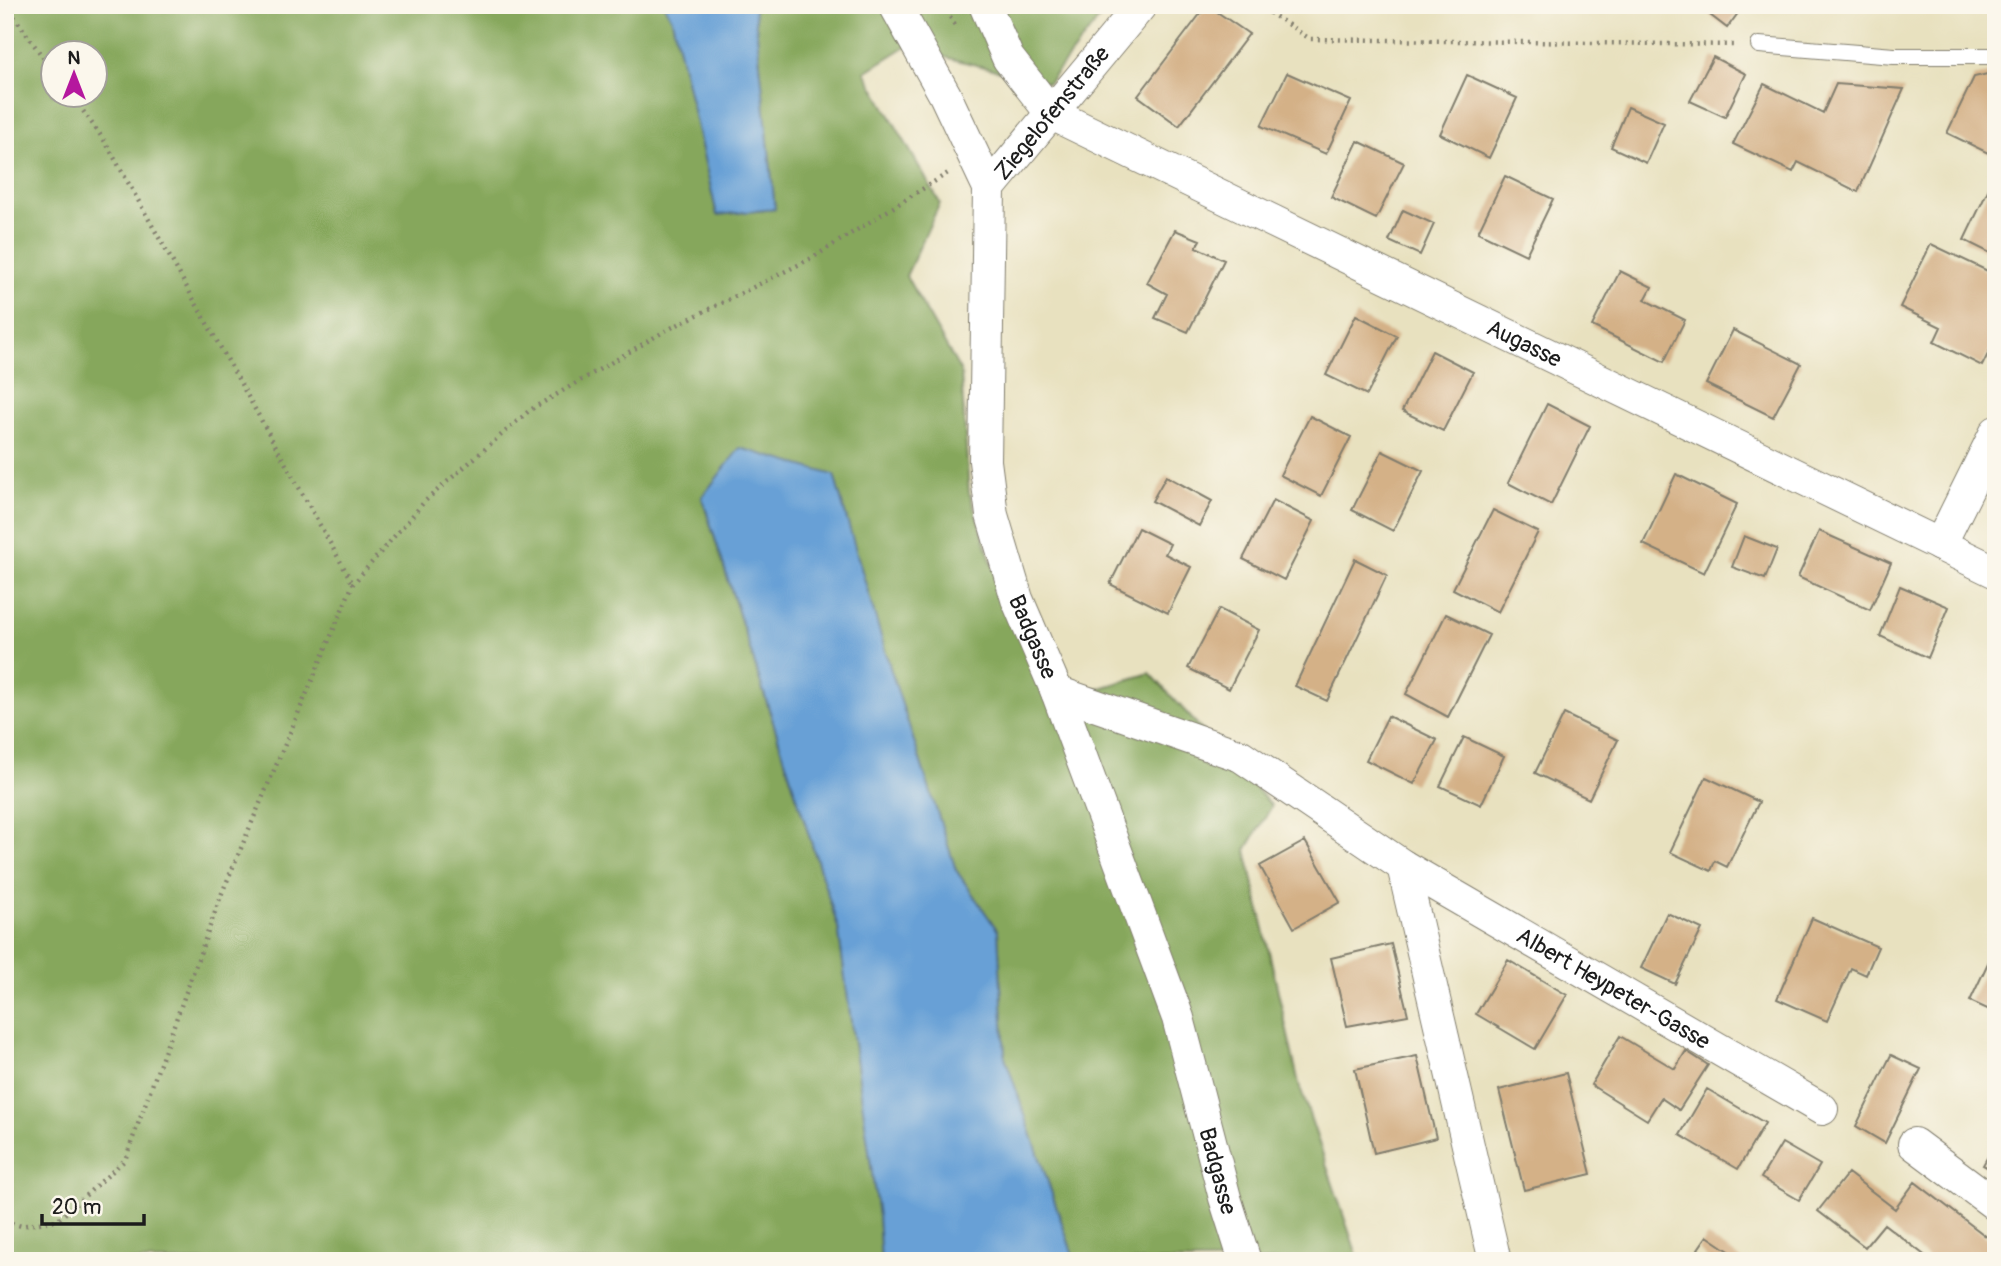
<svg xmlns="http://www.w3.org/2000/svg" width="2001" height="1266" viewBox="0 0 2001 1266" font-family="Pangolin,sans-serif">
<rect width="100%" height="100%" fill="#fbf7ec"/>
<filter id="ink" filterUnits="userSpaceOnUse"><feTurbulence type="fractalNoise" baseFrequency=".0143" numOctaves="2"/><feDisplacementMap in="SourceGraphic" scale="14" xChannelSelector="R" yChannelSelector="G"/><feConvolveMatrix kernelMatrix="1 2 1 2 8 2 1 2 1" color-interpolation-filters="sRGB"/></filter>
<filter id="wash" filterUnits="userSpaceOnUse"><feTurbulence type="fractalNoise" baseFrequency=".00686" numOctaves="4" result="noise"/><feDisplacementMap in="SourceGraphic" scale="28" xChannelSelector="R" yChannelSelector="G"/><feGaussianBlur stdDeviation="1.57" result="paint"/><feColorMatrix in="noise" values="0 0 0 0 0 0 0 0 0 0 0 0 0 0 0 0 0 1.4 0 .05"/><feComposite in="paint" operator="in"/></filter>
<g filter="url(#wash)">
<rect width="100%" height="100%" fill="#e8e1bf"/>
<path fill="#86a75c" stroke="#51623c" stroke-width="2" fill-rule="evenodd" d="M5 5H664L672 19 717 215 775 209 754 5H1110L1048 83 905 47 865 72 940 203 906 276 961 372 969 492 1006 607 1084 693 1150 673 1272 806 1246 850 1299 1084 1359 1261H1075L1005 1057 998 931 956 870 891 671 834 476 702 498 838 927 878 1216 881 1261H5ZM52 52H94V94H52Z"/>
<path fill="#68a0d6" stroke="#425e79" stroke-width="2" d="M664 5H754L775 209 717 215 672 19Z
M740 448 834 475 891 671 956 870 998 931 1005 1057 1075 1261H881L878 1216 838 927 702 497Z"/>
<g id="blocks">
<path fill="#d4b187" d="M1207 5 1249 34 1179 126 1138 96Z
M1697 5H1744L1727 28Z
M1713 57 1746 74 1725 117 1690 101Z
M1996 72V137L1988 153 1947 133 1974 77Z
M1287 73 1351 101 1326 154 1261 126Z
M1467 75 1517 98 1489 158 1440 134Z
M1764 84 1823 113 1836 84 1904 89 1858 192 1798 162 1793 172 1733 144Z
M1628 107 1664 123 1646 163 1611 147Z
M1358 141 1404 163 1376 219 1331 197Z
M1505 176 1553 199 1526 255 1478 232Z
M1990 186 1996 188V256L1964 240Z
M1403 210 1434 224 1420 255 1389 241Z
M1175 230 1200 240 1196 247 1224 260 1188 332 1155 318 1167 294 1147 283Z
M1931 244 1996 275V338L1982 366 1934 342 1941 327 1900 307Z
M1620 271 1652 287 1645 300 1685 320 1664 362 1592 326Z
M1356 315 1397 336 1367 395 1326 375Z
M1733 330 1801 364 1773 417 1706 384Z
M1432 351 1473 372 1443 431 1402 411Z
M1547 404 1590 426 1551 505 1508 483Z
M1310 416 1351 437 1321 496 1280 475Z
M1382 451 1423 471 1393 531 1352 510Z
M1676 474 1737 504 1704 573 1643 544Z
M1166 476 1212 501 1199 526 1152 501Z
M1273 500 1314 521 1284 580 1243 559Z
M1493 510 1538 532 1498 612 1453 589Z
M1138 528 1170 544 1165 554 1191 567 1168 613 1110 584Z
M1819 531 1891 563 1870 610 1798 577Z
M1744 536 1777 549 1765 579 1732 567Z
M1355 559 1387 575 1327 701 1295 686Z
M1900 586 1949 607 1928 658 1880 636Z
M1219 609 1259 630 1229 689 1188 668Z
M1446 614 1489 635 1448 717 1406 694Z
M1564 714 1618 740 1589 799 1535 773Z
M1388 716 1437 740 1414 784 1366 760Z
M1464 737 1504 756 1481 805 1440 786Z
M1706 777 1759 802 1727 867 1715 861 1711 871 1670 852Z
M1305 841 1340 902 1294 928 1260 866Z
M1667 913 1702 929 1675 984 1641 968Z
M1812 918 1878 947 1866 975 1851 968 1827 1021 1777 999Z
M1391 944 1408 1015 1347 1026 1331 958Z
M1996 946V1013L1970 1001Z
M1508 960 1567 995 1535 1049 1476 1014Z
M1620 1036 1675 1069 1686 1051 1708 1065 1679 1110 1661 1098 1647 1120 1591 1085Z
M1891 1055 1921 1069 1885 1143 1856 1126Z
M1417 1056 1436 1138 1374 1153 1355 1069Z
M1566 1073 1591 1174 1524 1190 1499 1090Z
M1707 1089 1765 1123 1738 1169 1680 1135Z
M1996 1142V1172L1983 1165Z
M1782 1143 1820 1165 1799 1200 1761 1178Z
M1848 1173 1895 1209 1915 1182 1996 1244V1261H1932L1884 1224 1865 1247 1818 1211Z
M1707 1236 1744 1261H1710L1698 1249Z"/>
</g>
</g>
<g filter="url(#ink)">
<use href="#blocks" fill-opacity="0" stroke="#827e6e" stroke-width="2"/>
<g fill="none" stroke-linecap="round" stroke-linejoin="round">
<defs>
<path id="service" d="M1759 45 1894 56H1996"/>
<g id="minor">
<path id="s1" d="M895 5 945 95 989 188 985 461 992 515 1017 599 1057 692 1178 1018 1225 1198 1245 1261"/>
<path id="s2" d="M985 5 1008 58 1052 114 1996 572"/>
<path id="s3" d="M989 188 1141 5"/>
<path d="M1940 545 1996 432"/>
<path id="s4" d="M1057 692 1241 756 1403 866 1822 1109"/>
<path d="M1403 866 1495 1261"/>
<path d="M1914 1144 1996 1205"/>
</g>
</defs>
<use href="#service" stroke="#827e6e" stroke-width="18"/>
<use href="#minor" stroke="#827e6e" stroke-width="34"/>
<path stroke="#827e6e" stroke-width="4.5" stroke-dasharray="2 5" stroke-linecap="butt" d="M6 5 52 70
M943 5 957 29
M1258 5 1310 39 1737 45
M71 94 106 143 353 584
M5 1221 21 1226 58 1220 125 1160 222 893 353 584 425 501 530 410 665 331 812 258 948 173"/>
<use href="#service" stroke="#fff" stroke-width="16"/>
<use href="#minor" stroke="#fff" stroke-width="32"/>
</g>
</g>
<g text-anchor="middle" stroke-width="5" stroke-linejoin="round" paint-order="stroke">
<g font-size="23" fill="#1c1c1c" stroke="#fbf7ec">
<text dy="8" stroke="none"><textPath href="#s3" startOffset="98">Ziegelofenstraße</textPath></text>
<text dy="8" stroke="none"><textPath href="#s2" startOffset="654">Augasse</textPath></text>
<text dy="8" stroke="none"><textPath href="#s1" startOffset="662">Badgasse</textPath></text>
<text dy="8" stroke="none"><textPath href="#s4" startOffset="634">Albert Heypeter-Gasse</textPath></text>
<text dy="8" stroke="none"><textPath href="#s1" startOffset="1228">Badgasse</textPath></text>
</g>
</g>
<rect width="2001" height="1266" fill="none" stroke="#fbf7ec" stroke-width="28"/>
<g transform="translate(74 74)"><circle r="33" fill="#fbf7ec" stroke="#a29f99" stroke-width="2"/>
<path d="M0-5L12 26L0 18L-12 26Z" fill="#b5179e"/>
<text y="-10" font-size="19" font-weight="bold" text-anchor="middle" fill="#1c1c1c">N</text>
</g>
<path d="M42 1214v10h102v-10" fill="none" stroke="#1c1c1c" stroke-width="3.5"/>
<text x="52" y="1214" font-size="21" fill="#1c1c1c" stroke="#fbf7ec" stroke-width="5" paint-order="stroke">20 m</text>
</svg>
